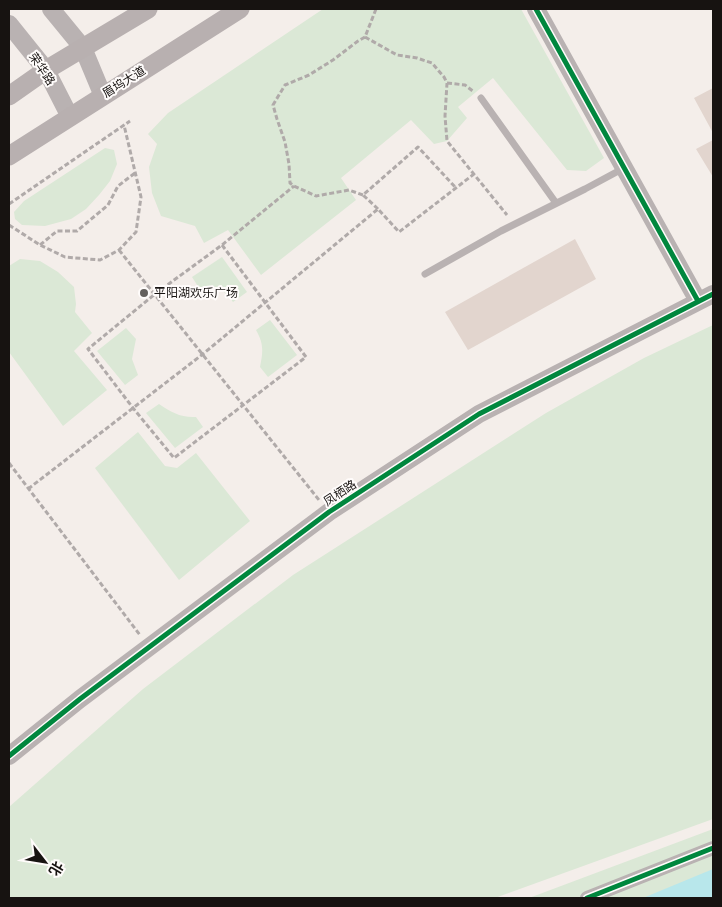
<svg xmlns="http://www.w3.org/2000/svg" width="722" height="907" viewBox="0 0 722 907" font-family="Commissioner,'Noto Sans SC',sans-serif">
<rect width="100%" height="100%" fill="#f4eeea"/>
<path fill="#dbe8d6" d="M323 9H521L604 158 586 171 567 170 493 78 458 107 467 118 447 141 434 144 411 120 341 178 356 200 261 275 228 230 204 243 195 226 161 216 152 193 149 167 157 144 148 134 168 113Z
M105 148 114 150 117 164 110 181 99 195 86 209 71 219 45 226 22 225 15 219 14 212 24 201Z
M222 257 247 292 233 302C223 289 216 283 199 288L192 277Z
M20 259 40 261 58 272 74 287 76 304 75 312 92 333 74 351 107 390 63 426 9 352V266Z
M270 320 297 355 268 377 260 367C263 352 264 344 256 330Z
M713 325V819L495 898H9V807L143 689 293 575 546 413 644 358Z
M126 328 136 339 132 359 138 375 125 385 97 351Z
M159 404C171 412 181 418 196 417L203 427 175 448 146 413Z
M138 432 165 466 177 468 196 453 250 521 179 580 95 468Z
M713 829V898H529Z"/>
<path fill="#b8e7eb" d="M713 869V898H643Z"/>
<path fill="#e2d5ce" d="M713 88V133L694 98Z
M713 140V177L696 149Z
M575 239 596 279 468 350 445 312Z"/>
<g fill="none" stroke-linecap="round" stroke-linejoin="round">
<path stroke="#b0aaa9" stroke-width="3" stroke-dasharray="5 2.5" stroke-linecap="butt" d="M365 37 397 55 417 58 432 63 444 77 447 83 445 116 447 141 507 215
M447 83 465 85 474 92
M363 195 349 190 316 196 294 186 290 183 289 164 285 142 277 119 273 105 285 85 309 75 333 60 358 41 365 37 376 9
M9 204 130 121
M378 209 363 195 418 147 456 188
M9 225 40 245 65 257 100 260 119 250 136 232 141 197 124 125
M40 245 57 231H77L108 205 118 186 135 173
M222 245 306 357 174 458 133 408 88 349 155 294 222 245 294 186
M119 250 319 500
M9 463 140 635
M28 489 203 354 378 209 399 232 474 174"/>
<path stroke="#b9b2b2" stroke-width="7" d="M481 98 556 203
M425 274 501 231 585 189 624 168"/>
<path stroke="#b9b2b2" stroke-width="14" d="M587 898 713 848"/>
<path stroke="#b9b2b2" stroke-width="18" d="M51 9 83 48 103 96
M536 9 698 301
M9 24 46 70 70 117
M9 756 80 699 329 512 479 414 713 294"/>
<path stroke="#b8b0b0" stroke-width="19" d="M9 96 46 70 148 9
M9 156 240 9"/>
<defs>
<path id="cycleway" d="M536 9 698 301
M9 756 80 699 329 512 479 414 713 294
M587 898 713 848"/>
</defs>
<use href="#cycleway" stroke="#fffcfb" stroke-width="8"/>
<use href="#cycleway" stroke="#00873e" stroke-width="5"/>
</g>
<circle fill="#64605d" stroke="#fffcfb" stroke-width="2" cx="144" cy="293" r="5"/>
<g text-anchor="middle" stroke-width="4" stroke-linejoin="round" paint-order="stroke">
<g font-size="12" fill="#171311" stroke="#fffcfb">
<text transform="translate(42 69) rotate(56)" y="4">荣华路</text>
<text transform="translate(124 82) rotate(-32)" y="4">眉坞大道</text>
<text transform="translate(340 493) rotate(-33)" y="4">凤栖路</text>
</g>
<g font-size="12" fill="#171311" stroke="#fffcfb" text-anchor="start">
<text x="154" y="297">平阳湖欢乐广场</text>
</g>
</g>
<rect width="722" height="907" fill="none" stroke="#171311" stroke-width="20"/>
<g transform="translate(45 862) rotate(121)" stroke="#fffcfb" stroke-width="4" paint-order="stroke">
<path d="M0-4L9 19L0 12L-9 19Z" fill="#171311"/>
<text y="-8" font-size="14" font-weight="bold" text-anchor="middle" fill="#171311">北</text>
</g>
</svg>
